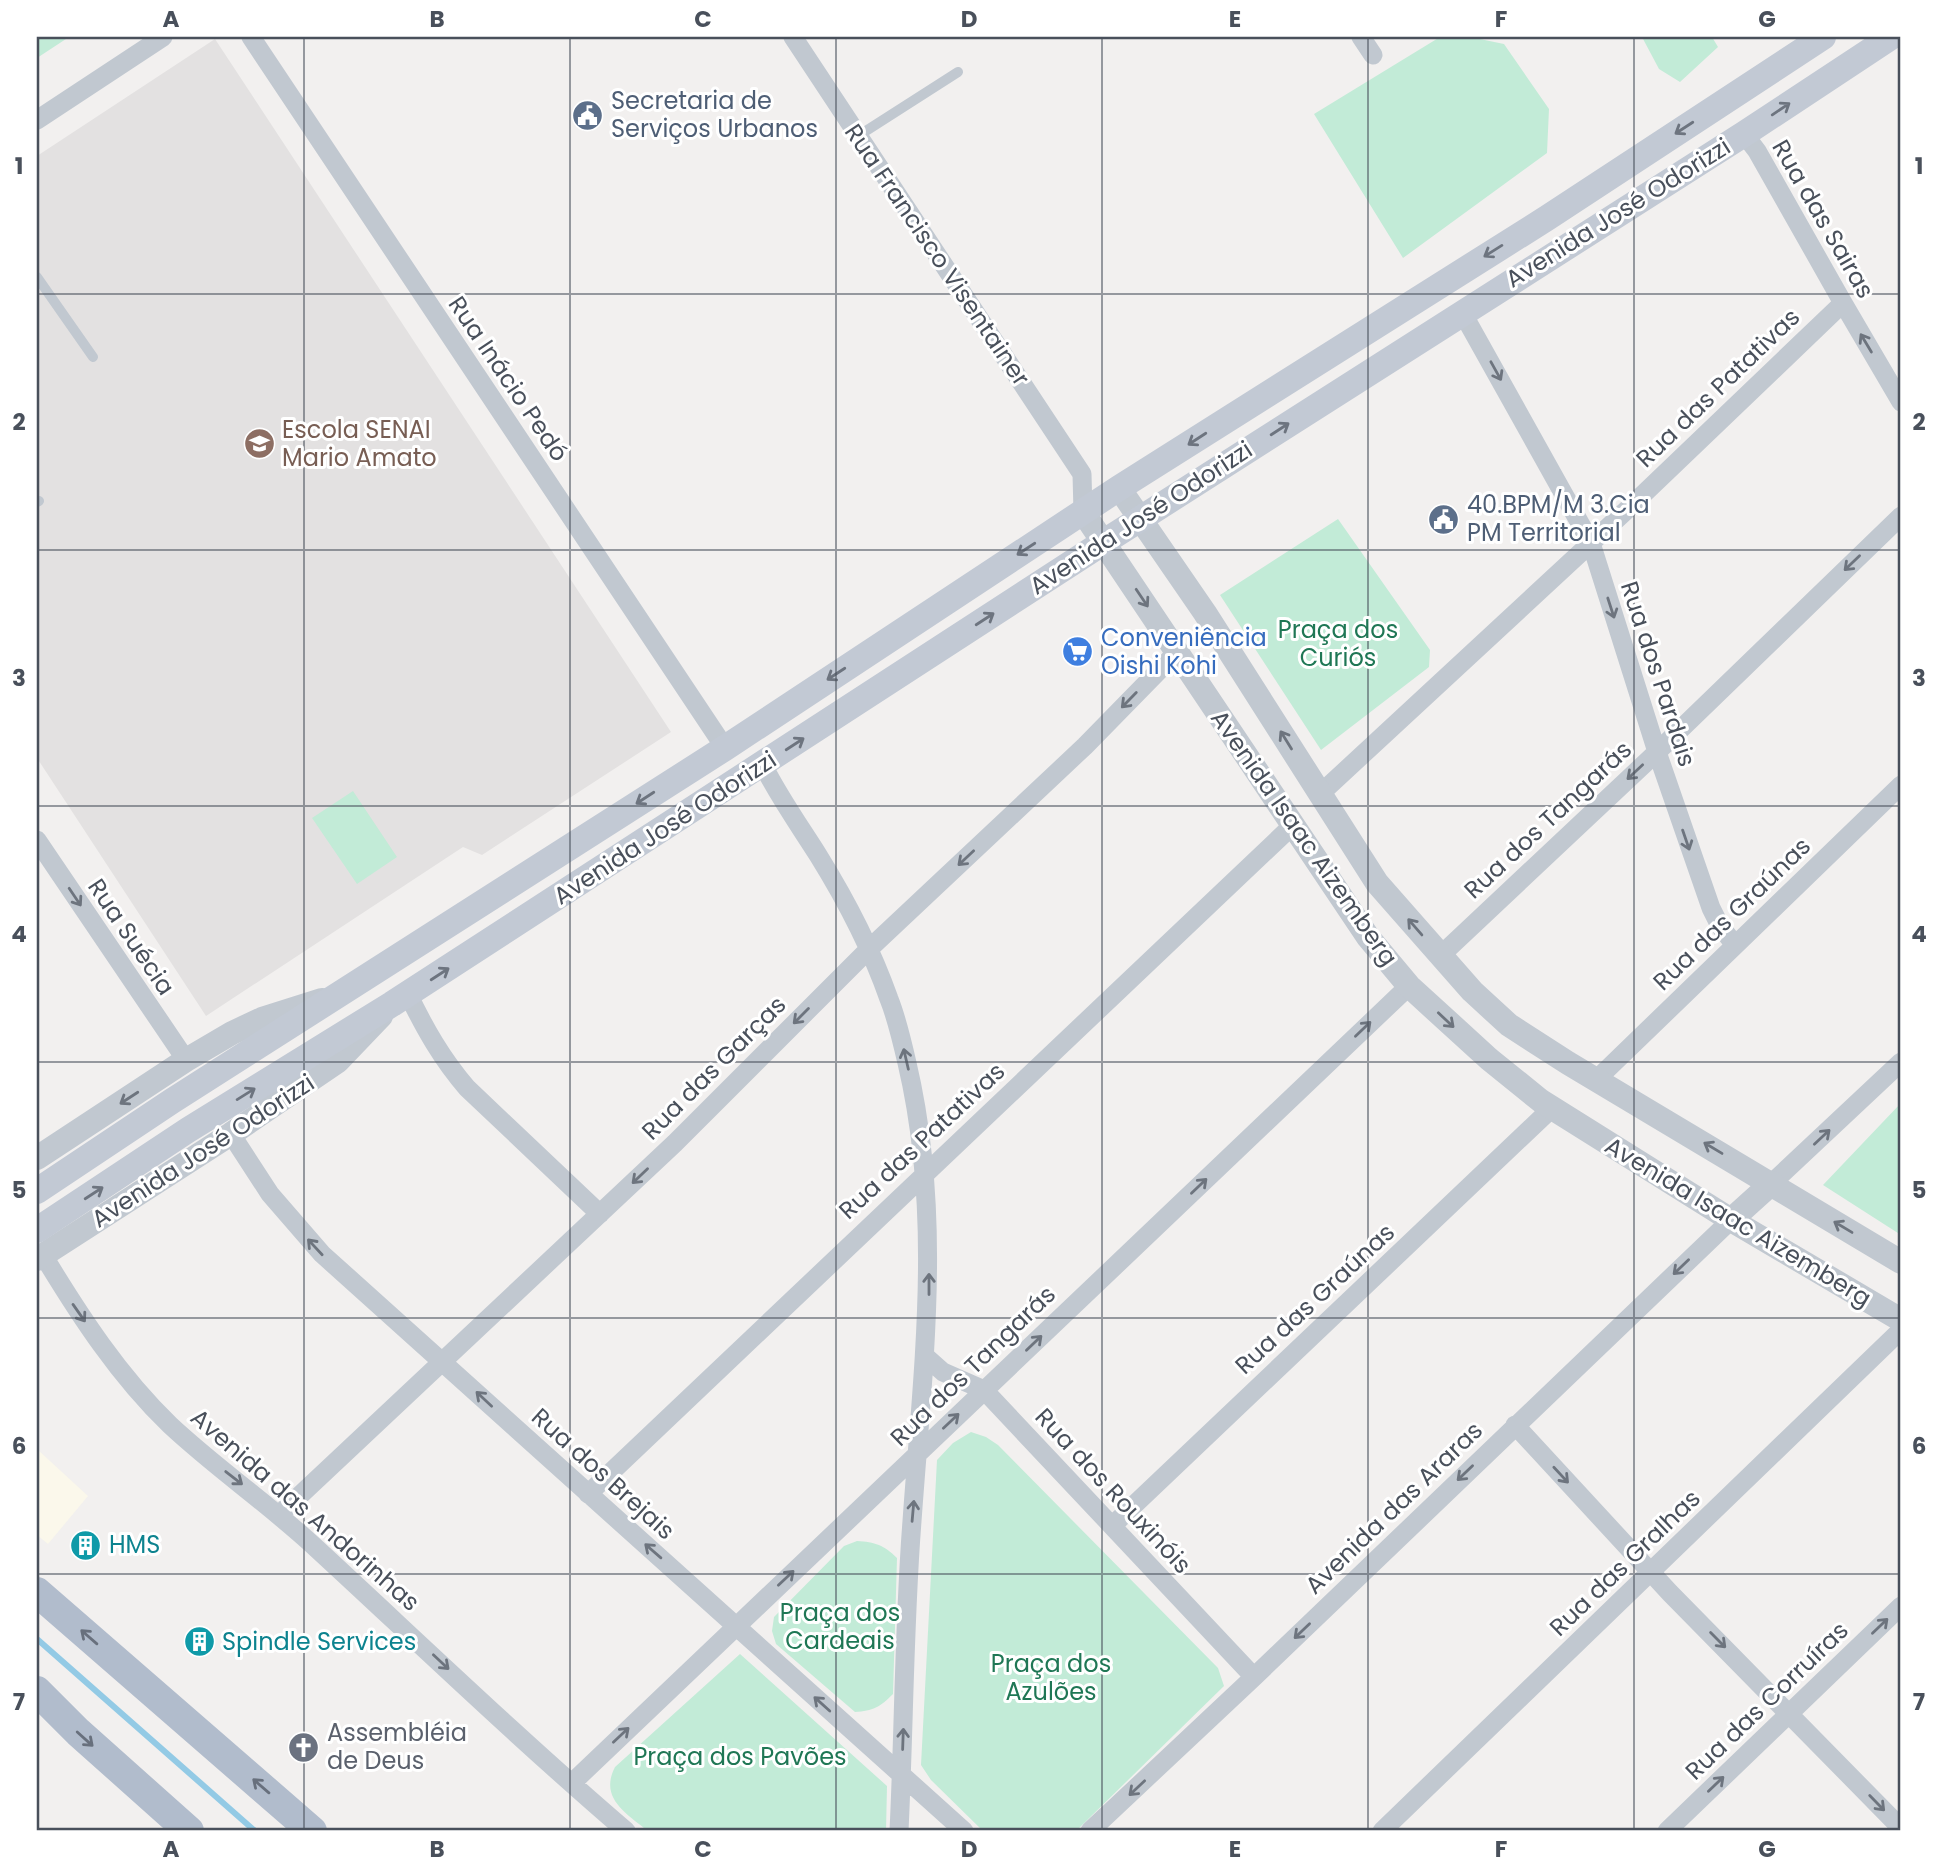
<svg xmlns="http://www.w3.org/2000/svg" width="1938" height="1868" viewBox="0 0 1938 1868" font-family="Poppins,sans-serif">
<rect width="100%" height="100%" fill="#f2f0ef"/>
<path fill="#fbf8eb" d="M37 1449 88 1496 48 1544 37 1535Z"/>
<path fill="#e3e1e1" d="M215 39 671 732 482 855 463 847 206 1016 37 758V156Z"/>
<path fill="#c2ebd7" d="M37 37H69L37 58Z
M1440 37H1470L1504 44 1549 109 1547 153 1403 258 1314 114Z
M1642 37H1712L1718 47 1680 82 1659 69Z
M1338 519 1430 650 1429 667 1321 750 1220 595Z
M353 791 397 857 357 884 312 818Z
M1901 1103V1235L1823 1185Z
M971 1432 986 1437 998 1445 1218 1668 1224 1686 1076 1831H983L931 1780 921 1765 937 1460 953 1443Z
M857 1541C875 1542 884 1545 897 1558L893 1694C880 1707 873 1711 855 1712L776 1644 772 1631 774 1617 844 1546Z
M740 1654 887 1786 886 1831H648C626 1813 599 1798 615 1767Z"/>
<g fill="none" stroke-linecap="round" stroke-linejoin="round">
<path stroke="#93cae5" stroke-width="6" d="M37 1639 255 1831"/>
<path stroke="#c1c8d0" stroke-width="10" d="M858 136 958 72
M37 277 93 357
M37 502 39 501"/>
<path stroke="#c1c8d0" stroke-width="19" d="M251 37 725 748
M793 37 1082 474 1083 512
M1361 37 1373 55
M37 120 163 37
M1744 134 1757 151 1843 303 1901 402
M1462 312 1591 543 1657 752 1711 908 1720 926 1735 945
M763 765C779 797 799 825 818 855 846 900 871 948 889 999 897 1019 902 1041 907 1063 943 1216 923 1366 912 1521 904 1624 904 1728 899 1831
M1320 794 1632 505 1843 303
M37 840 186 1060
M1440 956 1657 752 1901 516
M408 994C425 1029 442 1059 467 1088L600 1214
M1597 1079 1901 785
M231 1134 270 1194 322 1254 964 1831
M1772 1183 1901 1062
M43 1255C80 1316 119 1376 170 1425 217 1469 270 1505 316 1548 419 1643 520 1740 626 1831
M925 1356 943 1372 984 1390 1254 1677
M1515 1425 1670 1593 1901 1828
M588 1494 1292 826
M280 1514 675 1143 869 949 1085 746 1177 652
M1112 1526 1552 1108
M572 1783 1409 986
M1090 1831 1254 1677 1731 1220
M1382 1831 1901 1330
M1667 1831 1901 1606"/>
<path stroke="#c1c8d0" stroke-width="24" d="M1119 488 1205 613 1377 883 1472 991 1509 1025 1568 1063 1901 1262
M1083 512 1368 937 1409 986 1489 1059 1541 1101 1731 1220 1901 1320
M37 1158 186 1060 232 1033 262 1019 322 1000
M1731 1220 1772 1183
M37 1259 231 1134 338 1061 381 1016"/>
<path stroke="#c2c9d4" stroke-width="26" d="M37 1191 172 1101 725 748 1119 488 1547 218 1823 37
M37 1230 188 1130 392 1004 1104 542 1744 134 1891 37"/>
<path stroke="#b1bccc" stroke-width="30" d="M37 1592 312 1831
M37 1691 78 1732 189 1831"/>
</g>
<defs><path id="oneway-shaft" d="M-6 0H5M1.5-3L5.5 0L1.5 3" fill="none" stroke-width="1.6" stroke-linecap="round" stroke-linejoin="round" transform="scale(1.75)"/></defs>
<g stroke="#6d747f">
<use href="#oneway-shaft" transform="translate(1781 109) rotate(-34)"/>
<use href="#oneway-shaft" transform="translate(1684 128) rotate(147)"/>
<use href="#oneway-shaft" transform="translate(1493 251) rotate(148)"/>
<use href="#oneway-shaft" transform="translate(1280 429) rotate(-33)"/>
<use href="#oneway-shaft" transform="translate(1197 439) rotate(147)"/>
<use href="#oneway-shaft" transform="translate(1026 549) rotate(147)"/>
<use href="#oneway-shaft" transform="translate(985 619) rotate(-33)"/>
<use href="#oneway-shaft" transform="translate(836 674) rotate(147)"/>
<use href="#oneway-shaft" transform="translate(795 744) rotate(-33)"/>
<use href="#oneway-shaft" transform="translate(645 798) rotate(147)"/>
<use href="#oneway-shaft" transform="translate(440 974) rotate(-33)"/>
<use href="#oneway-shaft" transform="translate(246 1094) rotate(-32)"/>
<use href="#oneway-shaft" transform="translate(94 1193) rotate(-33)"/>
</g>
<g stroke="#6d747e">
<use href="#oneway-shaft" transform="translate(1866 343) rotate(-121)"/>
<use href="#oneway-shaft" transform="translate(1496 371) rotate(61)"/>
<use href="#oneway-shaft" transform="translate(1852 563) rotate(136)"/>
<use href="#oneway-shaft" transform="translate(1142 598) rotate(56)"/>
<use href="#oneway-shaft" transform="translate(1611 608) rotate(72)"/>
<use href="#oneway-shaft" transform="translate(1129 700) rotate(134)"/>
<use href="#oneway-shaft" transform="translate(1286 740) rotate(-122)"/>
<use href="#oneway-shaft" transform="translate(1635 772) rotate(137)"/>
<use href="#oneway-shaft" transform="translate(1686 840) rotate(71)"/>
<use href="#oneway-shaft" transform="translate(966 858) rotate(137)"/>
<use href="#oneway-shaft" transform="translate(75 897) rotate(56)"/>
<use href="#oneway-shaft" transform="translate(1415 927) rotate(-131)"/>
<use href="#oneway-shaft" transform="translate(801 1016) rotate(135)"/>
<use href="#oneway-shaft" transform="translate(1446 1020) rotate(43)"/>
<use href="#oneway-shaft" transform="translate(1363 1029) rotate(-44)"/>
<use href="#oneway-shaft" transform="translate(906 1059) rotate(-103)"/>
<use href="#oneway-shaft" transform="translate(129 1098) rotate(147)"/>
<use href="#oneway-shaft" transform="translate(1822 1137) rotate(-43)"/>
<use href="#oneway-shaft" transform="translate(1713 1148) rotate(-149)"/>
<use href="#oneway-shaft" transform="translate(640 1176) rotate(136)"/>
<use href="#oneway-shaft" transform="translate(1199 1186) rotate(-44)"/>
<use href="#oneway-shaft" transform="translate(1843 1227) rotate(-149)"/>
<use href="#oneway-shaft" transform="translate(315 1247) rotate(-133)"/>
<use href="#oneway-shaft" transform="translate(1681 1267) rotate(136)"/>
<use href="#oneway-shaft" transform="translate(929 1284) rotate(-90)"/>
<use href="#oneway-shaft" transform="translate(79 1313) rotate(55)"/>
<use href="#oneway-shaft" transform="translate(1034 1343) rotate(-44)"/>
<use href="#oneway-shaft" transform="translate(484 1399) rotate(-137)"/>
<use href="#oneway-shaft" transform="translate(951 1421) rotate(-43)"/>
<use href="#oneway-shaft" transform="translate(1465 1473) rotate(136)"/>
<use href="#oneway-shaft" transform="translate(1561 1475) rotate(47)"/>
<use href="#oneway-shaft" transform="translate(234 1478) rotate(38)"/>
<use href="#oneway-shaft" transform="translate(913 1511) rotate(-85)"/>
<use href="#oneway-shaft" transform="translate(653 1551) rotate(-139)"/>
<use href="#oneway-shaft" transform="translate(786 1578) rotate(-43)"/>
<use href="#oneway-shaft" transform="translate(1880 1626) rotate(-44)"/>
<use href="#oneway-shaft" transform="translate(1302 1631) rotate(136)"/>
<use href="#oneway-shaft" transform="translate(1718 1640) rotate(45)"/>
<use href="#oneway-shaft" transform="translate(441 1662) rotate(43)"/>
<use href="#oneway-shaft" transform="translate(822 1704) rotate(-138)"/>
<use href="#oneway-shaft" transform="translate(621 1735) rotate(-43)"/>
<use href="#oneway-shaft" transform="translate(903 1739) rotate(-88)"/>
<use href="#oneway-shaft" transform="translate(1716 1784) rotate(-44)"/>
<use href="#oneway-shaft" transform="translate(1137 1788) rotate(137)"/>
<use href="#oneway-shaft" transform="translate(1877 1803) rotate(46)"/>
</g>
<g stroke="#68707d">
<use href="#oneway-shaft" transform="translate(89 1637) rotate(-139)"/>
<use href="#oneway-shaft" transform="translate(85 1739) rotate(42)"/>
<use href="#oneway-shaft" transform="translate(261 1786) rotate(-139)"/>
</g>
<path fill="none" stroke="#49505b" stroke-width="2" stroke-opacity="0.55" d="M304 37V1831M570 37V1831M836 37V1831M1102 37V1831M1368 37V1831M1634 37V1831M37 294H1901M37 550H1901M37 806H1901M37 1062H1901M37 1318H1901M37 1574H1901"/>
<defs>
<symbol id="civic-disc" viewBox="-11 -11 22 22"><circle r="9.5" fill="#5c6f8a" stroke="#fff"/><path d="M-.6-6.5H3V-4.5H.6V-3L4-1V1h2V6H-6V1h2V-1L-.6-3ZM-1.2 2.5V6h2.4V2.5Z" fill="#fff"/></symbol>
<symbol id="university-disc" viewBox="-11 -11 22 22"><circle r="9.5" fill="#8d6e63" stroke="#fff"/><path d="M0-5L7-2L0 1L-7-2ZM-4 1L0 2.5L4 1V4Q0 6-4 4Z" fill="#fff"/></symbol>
<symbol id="supermarket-disc" viewBox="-11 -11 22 22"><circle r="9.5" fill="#3f7fe0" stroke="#fff"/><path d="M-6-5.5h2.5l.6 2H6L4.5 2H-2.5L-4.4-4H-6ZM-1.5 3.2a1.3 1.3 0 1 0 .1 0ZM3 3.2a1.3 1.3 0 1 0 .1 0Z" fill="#fff"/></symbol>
<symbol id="building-disc" viewBox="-11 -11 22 22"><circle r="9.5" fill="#0f9aa8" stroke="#fff"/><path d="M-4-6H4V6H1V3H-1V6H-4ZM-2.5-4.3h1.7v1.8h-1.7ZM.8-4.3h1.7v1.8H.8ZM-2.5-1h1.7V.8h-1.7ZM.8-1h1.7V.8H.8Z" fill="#fff"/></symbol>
<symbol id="church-disc" viewBox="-11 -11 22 22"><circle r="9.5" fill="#6b7280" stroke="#fff"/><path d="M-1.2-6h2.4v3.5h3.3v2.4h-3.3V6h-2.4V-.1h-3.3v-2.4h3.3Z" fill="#fff"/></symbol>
</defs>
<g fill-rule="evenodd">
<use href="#civic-disc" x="570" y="98" width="35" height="35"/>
<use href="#university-disc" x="242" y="426" width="35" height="35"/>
<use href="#civic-disc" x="1426" y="502" width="35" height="35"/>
<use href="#supermarket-disc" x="1060" y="634" width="35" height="35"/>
<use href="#building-disc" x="68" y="1528" width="35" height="35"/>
<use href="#building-disc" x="182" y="1624" width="35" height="35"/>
<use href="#church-disc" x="286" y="1730" width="35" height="35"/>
</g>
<g text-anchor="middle" stroke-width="6" stroke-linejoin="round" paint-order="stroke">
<g font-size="24" fill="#4e5e75" stroke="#fff" text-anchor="start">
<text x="611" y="109">Secretaria de<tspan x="611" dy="28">Serviços Urbanos</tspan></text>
<text x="1467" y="513">40.BPM/M 3.Cia<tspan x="1467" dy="28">PM Territorial</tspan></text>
</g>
<g font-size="24" fill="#49505b" stroke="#fff">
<text transform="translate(1618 213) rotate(-32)" y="8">Avenida José Odorizzi</text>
<text transform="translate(1823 219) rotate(60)" y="8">Rua das Sairas</text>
<text transform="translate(937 255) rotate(56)" y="8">Rua Francisco Visentainer</text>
<text transform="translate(508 379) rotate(56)" y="8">Rua Inácio Pedó</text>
<text transform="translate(1718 388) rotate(-44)" y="8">Rua das Patativas</text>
<text transform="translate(1141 518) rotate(-33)" y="8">Avenida José Odorizzi</text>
<text transform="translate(1658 674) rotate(72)" y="8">Rua dos Pardais</text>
<text transform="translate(1548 820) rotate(-43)" y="8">Rua dos Tangarás</text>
<text transform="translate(665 828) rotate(-33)" y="8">Avenida José Odorizzi</text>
<text transform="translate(1304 838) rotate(55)" y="8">Avenida Isaac Aizemberg</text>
<text transform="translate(1732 914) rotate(-44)" y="8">Rua das Graúnas</text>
<text transform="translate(131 937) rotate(56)" y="8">Rua Suécia</text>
<text transform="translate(714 1068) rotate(-45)" y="8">Rua das Garças</text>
<text transform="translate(922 1141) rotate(-43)" y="8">Rua das Patativas</text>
<text transform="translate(203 1151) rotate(-33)" y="8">Avenida José Odorizzi</text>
<text transform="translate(1738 1222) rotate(31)" y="8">Avenida Isaac Aizemberg</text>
<text transform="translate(1315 1299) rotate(-43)" y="8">Rua das Graúnas</text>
<text transform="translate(973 1366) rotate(-44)" y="8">Rua dos Tangarás</text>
<text transform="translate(603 1474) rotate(42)" y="8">Rua dos Brejais</text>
<text transform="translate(1113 1491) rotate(47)" y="8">Rua dos Rouxinóis</text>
<text transform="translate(1394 1508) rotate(-44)" y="8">Avenida das Araras</text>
<text transform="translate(305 1510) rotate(41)" y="8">Avenida das Andorinhas</text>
<text transform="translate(1625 1563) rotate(-44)" y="8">Rua das Gralhas</text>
<text transform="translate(1767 1701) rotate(-44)" y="8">Rua das Corruíras</text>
</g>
<g font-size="24" fill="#785e54" stroke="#fff" text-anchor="start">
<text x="282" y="438">Escola SENAI<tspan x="282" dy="28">Mario Amato</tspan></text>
</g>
<g font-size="24" fill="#1f7755" stroke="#fff">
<text x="1338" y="638">Praça dos<tspan x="1338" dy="28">Curiós</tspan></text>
<text x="840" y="1621">Praça dos<tspan x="840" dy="28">Cardeais</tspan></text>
<text x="1051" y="1672">Praça dos<tspan x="1051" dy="28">Azulões</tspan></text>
<text x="740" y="1765">Praça dos Pavões</text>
</g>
<g font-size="24" fill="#366cbe" stroke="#fff" text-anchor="start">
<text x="1101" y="646">Conveniência<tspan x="1101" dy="28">Oishi Kohi</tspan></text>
</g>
<g font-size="24" fill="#0d838f" stroke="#fff" text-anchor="start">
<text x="109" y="1553">HMS</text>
<text x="222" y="1650">Spindle Services</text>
</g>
<g font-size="24" fill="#5b616d" stroke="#fff" text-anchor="start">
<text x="327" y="1741">Assembléia<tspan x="327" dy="28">de Deus</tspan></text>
</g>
</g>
<rect width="1938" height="1868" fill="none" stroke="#ffffff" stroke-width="77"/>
<rect x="38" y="38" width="1861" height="1791" fill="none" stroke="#49505b" stroke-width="2.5"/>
<g font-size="23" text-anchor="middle" font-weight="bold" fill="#49505b">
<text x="171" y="27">A</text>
<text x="437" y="27">B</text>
<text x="703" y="27">C</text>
<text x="969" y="27">D</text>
<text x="1235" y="27">E</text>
<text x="1501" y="27">F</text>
<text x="1767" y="27">G</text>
<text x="19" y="174">1</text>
<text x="1919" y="174">1</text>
<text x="19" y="430">2</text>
<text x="1919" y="430">2</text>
<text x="19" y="686">3</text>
<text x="1919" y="686">3</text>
<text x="19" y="942">4</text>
<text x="1919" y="942">4</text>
<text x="19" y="1198">5</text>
<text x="1919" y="1198">5</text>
<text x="19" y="1454">6</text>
<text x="1919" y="1454">6</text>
<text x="19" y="1710">7</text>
<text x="1919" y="1710">7</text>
<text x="171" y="1857">A</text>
<text x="437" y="1857">B</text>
<text x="703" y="1857">C</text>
<text x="969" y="1857">D</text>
<text x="1235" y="1857">E</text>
<text x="1501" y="1857">F</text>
<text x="1767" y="1857">G</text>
</g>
</svg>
